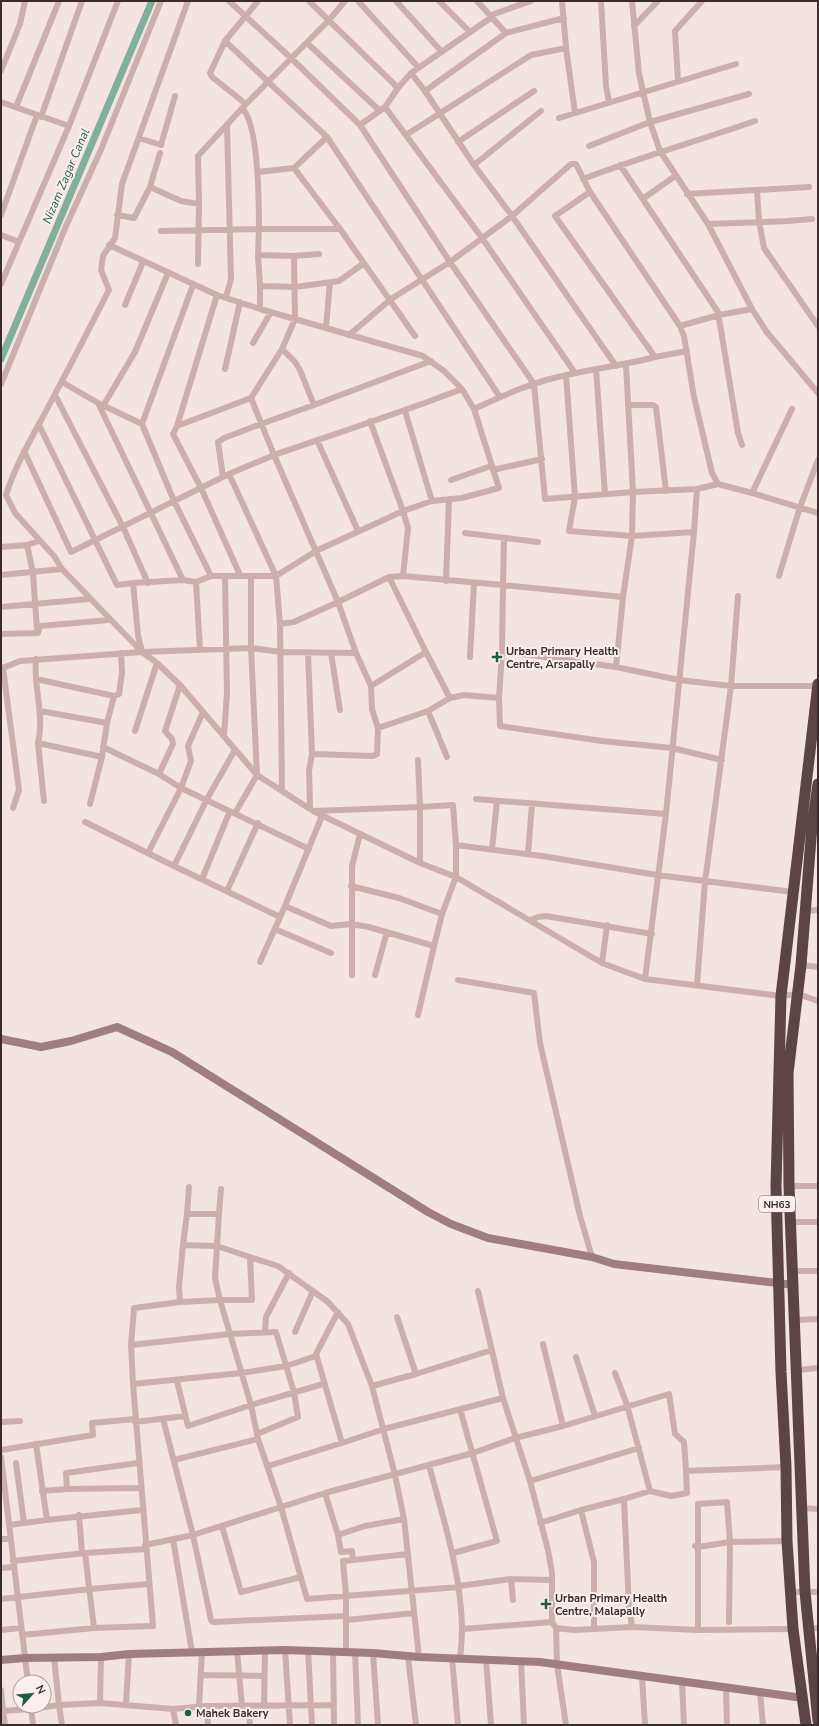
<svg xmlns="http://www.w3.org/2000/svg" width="819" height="1726" viewBox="0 0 819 1726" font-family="'Nunito Sans',sans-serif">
<rect width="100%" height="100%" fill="#f3e3e1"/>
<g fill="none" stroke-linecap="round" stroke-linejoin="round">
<path stroke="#80b09d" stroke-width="7" d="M1 359 152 1"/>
<path stroke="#ccaead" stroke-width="6" d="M229 1 291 58 360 125 450 262 534 384 545 499 633 492 632 536 623 597 616 667
M309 1 398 88
M358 1 418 67
M396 1 442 52
M439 1 469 31
M477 1 506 33
M562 1 566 48 575 113
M601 1 606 86 609 102
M632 1 639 74 650 122 660 151 708 224 752 309 766 331 818 393
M491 15 531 1
M564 18 506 33 425 91 474 165 512 216 616 366
M634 26 658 1
M225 41 327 137 500 397
M307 43 380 111
M1 71 20 24 25 1
M411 73 425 91
M678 81 675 31 702 1
M1 102 69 126
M246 104 212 77 210 73 225 41 258 1
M16 107 59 1
M385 107 482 238 575 373
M41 117 82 1
M559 118 736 64
M360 125 385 107 398 88 411 73 492 17
M406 135 531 55 566 48
M139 138 161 145 175 96
M458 142 534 91
M589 146 650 122 749 94
M160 153 150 187 181 201 199 204
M474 165 541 111
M620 165 718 312 738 433 742 445
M294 168 340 229 415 336
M258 172 294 168 327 137
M583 179C640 157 698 141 755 121
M757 191 759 221 764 248 818 326
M590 192 555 216 655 357 687 351
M687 194 809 187
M644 198 675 176
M1 215 37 115
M117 215 134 218 150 187
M708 224 788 221 812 219
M340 229H259L258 255 260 286 295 287 339 281 364 263
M161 231 259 229C259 204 259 124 242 108
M1 235 19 242
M109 245 217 295 260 309 423 356 444 371 462 389 474 409 499 488 462 498 432 501 403 511 370 421
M258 255 294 256 319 254
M198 264 199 204 198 156 246 104 329 20 345 1
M1 284 69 126 118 1
M217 295 177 426 173 434 201 488 240 575
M226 297 231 279 227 125
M125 305 143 262
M260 309V286
M680 326 719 315 752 309
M326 327 330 283
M349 335 391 299 450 262 512 216 571 164H576L590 192 680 326 684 336 694 397 712 473 718 484 752 493 818 513
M253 343 271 312
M282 349 295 362 300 370 314 405 431 361
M626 365 633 492 697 489 718 484
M225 369 240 302
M596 369 605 494
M566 375 575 497 569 531 632 536 694 532
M62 382 98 403 183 580
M1 384 66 226 100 152 161 1
M55 395 123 527 148 583
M251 398 274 455C337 433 400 413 462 389
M98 403 142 424 174 501 211 576
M629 405H653L656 407 666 491
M103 406 135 352 168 273
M474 409C504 395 535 381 567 375 596 368 626 365 655 357
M405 411 432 501
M142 424 193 285
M39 425 117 585 133 583
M177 426 251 398 282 349 295 319 294 256
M317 440 358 531
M24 451 71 552 229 474 274 455 338 602 294 622 280 624
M493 470 542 459
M229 474 276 576 280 624 282 791
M223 477 218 442 224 438 261 424 314 405
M451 480 491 466
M752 493 792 409
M465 533 538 542
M1 547 27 545
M1 575 62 569
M779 576 800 507 818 460
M389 577 426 652
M446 581 449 499
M196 582 200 649
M623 597 503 585 502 651 499 698 500 726 602 741 672 748 722 760
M1 607 89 599
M37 630 33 573 27 545 39 541
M1 634 38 633 40 626 109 620
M502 651 616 667 679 680 731 686H817
M142 652 138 635 133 583 183 580 196 582 211 576H276L316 551 403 511 408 528 403 576
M308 653 312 754 309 771 310 804V809L313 811 420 863 456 877 602 963 645 979 781 996 798 994 818 1001
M331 653 340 710
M470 657 474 583
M36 659C33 687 45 715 38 743L44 801
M1 667 3 668 20 661 142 652 62 569 54 556 15 513 6 495C17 460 37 429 54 396 73 361 91 325 109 290L101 270 103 256 115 238 122 184 188 1
M3 668 19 790 13 808
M36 679 114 696
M499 698 464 695 450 698 426 652 371 686 356 653 338 602 389 577 403 576 503 585 504 538
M40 711 107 723
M378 728 428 711
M135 731 157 663
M224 735 227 693 225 576
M38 743 102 757
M103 747 159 774 181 788 309 849
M312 754 373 756 377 754 378 728 372 709 371 686
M447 757 428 711 450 698
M159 774 173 744 172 739 165 731 180 685
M476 799 666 814
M90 804 102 757 107 723 114 696 119 694 122 673 121 653
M310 809 257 775 180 685 157 663 142 652 251 648 281 652 356 653
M314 811 420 807V863
M235 813 257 775 251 648V576
M322 816 285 906 331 926 351 924 369 927 434 946 442 914 456 877V845L453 805 420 807 418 760
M85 822 174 866 280 917
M456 845 542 856 657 875 793 892
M492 849 497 801
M148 853 181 788 191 761 188 746 203 712
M528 854 532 804
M174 866 207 799 235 750
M202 879 230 811
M351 886 399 898 442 914
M227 891 258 823
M806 911 818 910
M531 920 538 917 546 916 652 934
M275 929 331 953
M260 962 285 906
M602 963 607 925
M801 965 818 967
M352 975V866L360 834
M375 975 387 932
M645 979 666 814 694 532 697 489
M458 980 534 993 540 1043 580 1216 592 1257
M697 985 705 882 731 686 738 596
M418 1015 434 946
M789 1186H818
M187 1214 189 1187
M219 1214 221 1189
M791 1222H818
M250 1257 278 1266 328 1302 348 1324 372 1386 395 1475 404 1519 419 1657
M793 1271H818
M478 1291 503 1398 530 1481 548 1550 552 1573V1622L556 1628
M180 1302 179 1287 183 1245
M338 1312 316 1354 342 1443 384 1429 503 1398
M397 1317 416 1374
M794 1320 818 1319
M265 1332 266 1317 289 1273
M295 1332 313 1291
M543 1344 563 1426
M131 1345 230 1334 276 1332 294 1392 298 1417 257 1434
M576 1357 595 1416
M797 1370 818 1368
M615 1373 627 1405 650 1491 671 1496 687 1493 686 1471
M177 1381 188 1426 251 1405 323 1384
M133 1384 241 1373 286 1366 316 1356
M372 1386 416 1374 492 1350
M1 1422 20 1421
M135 1422 185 1416
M1 1450 93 1435 92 1423 135 1419
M1 1457 28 1682
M174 1460 258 1439
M16 1463 24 1523
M429 1465C443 1518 461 1572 462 1628 462 1638 461 1649 460 1659
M268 1466 342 1443
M530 1481 639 1448
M67 1489 66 1473 138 1463
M42 1491 67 1489 141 1488
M325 1493 338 1535 341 1552 352 1551 353 1560 408 1554
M802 1508 818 1509
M581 1510 594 1562V1629
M79 1515 82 1553
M47 1520 142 1510
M540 1523 581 1510 624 1499
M9 1525 47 1520 36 1444
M222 1526 241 1592 301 1577
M338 1535 365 1526 404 1519
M1 1539H10
M173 1539 192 1652
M145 1545 193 1535 211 1620 213 1622 346 1616
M695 1546 698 1547 730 1542 787 1541
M85 1553 94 1628 153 1626 133 1384 131 1345 134 1308 180 1302 220 1300 215 1278 217 1246 183 1245 187 1214H219L217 1246 250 1257 252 1300H220L251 1405 258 1439 281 1507 193 1535 163 1419
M453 1553 497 1541 460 1409
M13 1561 85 1553 146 1549
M1 1568 14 1567
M511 1579 513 1600
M459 1586 511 1579 551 1580
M459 1587 307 1599 281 1507 325 1493 473 1453 515 1438 563 1426 669 1394 675 1434 684 1442 686 1471 786 1467
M791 1592H818
M1 1599 90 1589 149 1584
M347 1620 414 1613
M632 1627 629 1607 624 1499 650 1491
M808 1628H818
M462 1629 552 1622
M1 1630 21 1628
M698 1630V1504L727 1502 730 1542 729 1622
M22 1635 94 1628
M285 1650 290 1725
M308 1650 312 1725
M237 1651 242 1706
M333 1651 334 1725
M346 1652V1595L343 1561 353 1560
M355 1652 358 1725
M373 1653 378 1725
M54 1657 59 1705 100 1703
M101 1657 100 1703 173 1709 207 1706 333 1705
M408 1657 416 1725
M452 1658 458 1725
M486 1659 491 1725
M521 1661 524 1725
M201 1675 264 1676
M642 1676 645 1725
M682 1681 684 1725
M726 1688 727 1725
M1 1690 3 1711 31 1709 59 1705 62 1725
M760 1692 763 1725
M126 1704 129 1654
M199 1706 202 1652
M207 1706 208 1725
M248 1706 250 1725
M264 1706 265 1651
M31 1707 33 1725
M173 1709 176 1725
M1 1711H3L5 1725
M566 1725 557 1664 556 1628 574 1630 632 1627 698 1630 793 1629"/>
<path stroke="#a07e80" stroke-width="8" d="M1 1039 41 1047 71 1041 117 1027 172 1052 428 1212 451 1224 488 1238 592 1257 614 1264 794 1285
M1 1660 25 1658 101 1657 129 1654 285 1650 373 1653 419 1657 540 1662 803 1698"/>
<path stroke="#5b4346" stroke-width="11" d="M818 784 812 826 801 965 788 1073 789 1186 805 1592 818 1721
M806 1725 793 1629 787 1541 786 1467 781 1372 776 1186 781 996 818 684"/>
</g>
<g fill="#215c46" stroke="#faefee" stroke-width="1.5">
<path d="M495 651h4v4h4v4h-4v4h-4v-4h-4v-4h4z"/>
<path d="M544 1598h4v4h4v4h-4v4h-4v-4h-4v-4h4z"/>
<circle cx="188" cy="1713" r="4"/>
</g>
<g text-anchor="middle" stroke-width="4" stroke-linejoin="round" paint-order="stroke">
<rect fill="#faefee" stroke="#746667" stroke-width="1" x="759" y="1196" width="36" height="16" rx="3"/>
<g font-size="10" font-weight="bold" fill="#3a2b2d">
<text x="777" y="1208">NH63</text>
</g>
<g font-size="11" font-weight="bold" fill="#3a2b2d" stroke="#faefee" text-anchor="start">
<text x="506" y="655">Urban Primary Health<tspan x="506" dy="13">Centre, Arsapally</tspan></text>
<text x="555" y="1602">Urban Primary Health<tspan x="555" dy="13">Centre, Malapally</tspan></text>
<text x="196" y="1717">Mahek Bakery</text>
</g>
<g font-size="12" font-style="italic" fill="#215c46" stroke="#faefee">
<text transform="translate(66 176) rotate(-67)" y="4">Nizam Zagar Canal</text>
</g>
</g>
<rect width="819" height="1726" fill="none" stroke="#3a2b2d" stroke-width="4"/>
<g transform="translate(32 1694) rotate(63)"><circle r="19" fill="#faefee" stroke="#ada1a1"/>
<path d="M0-3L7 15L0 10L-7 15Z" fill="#215c46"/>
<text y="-6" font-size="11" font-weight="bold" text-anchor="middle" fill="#3a2b2d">N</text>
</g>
</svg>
